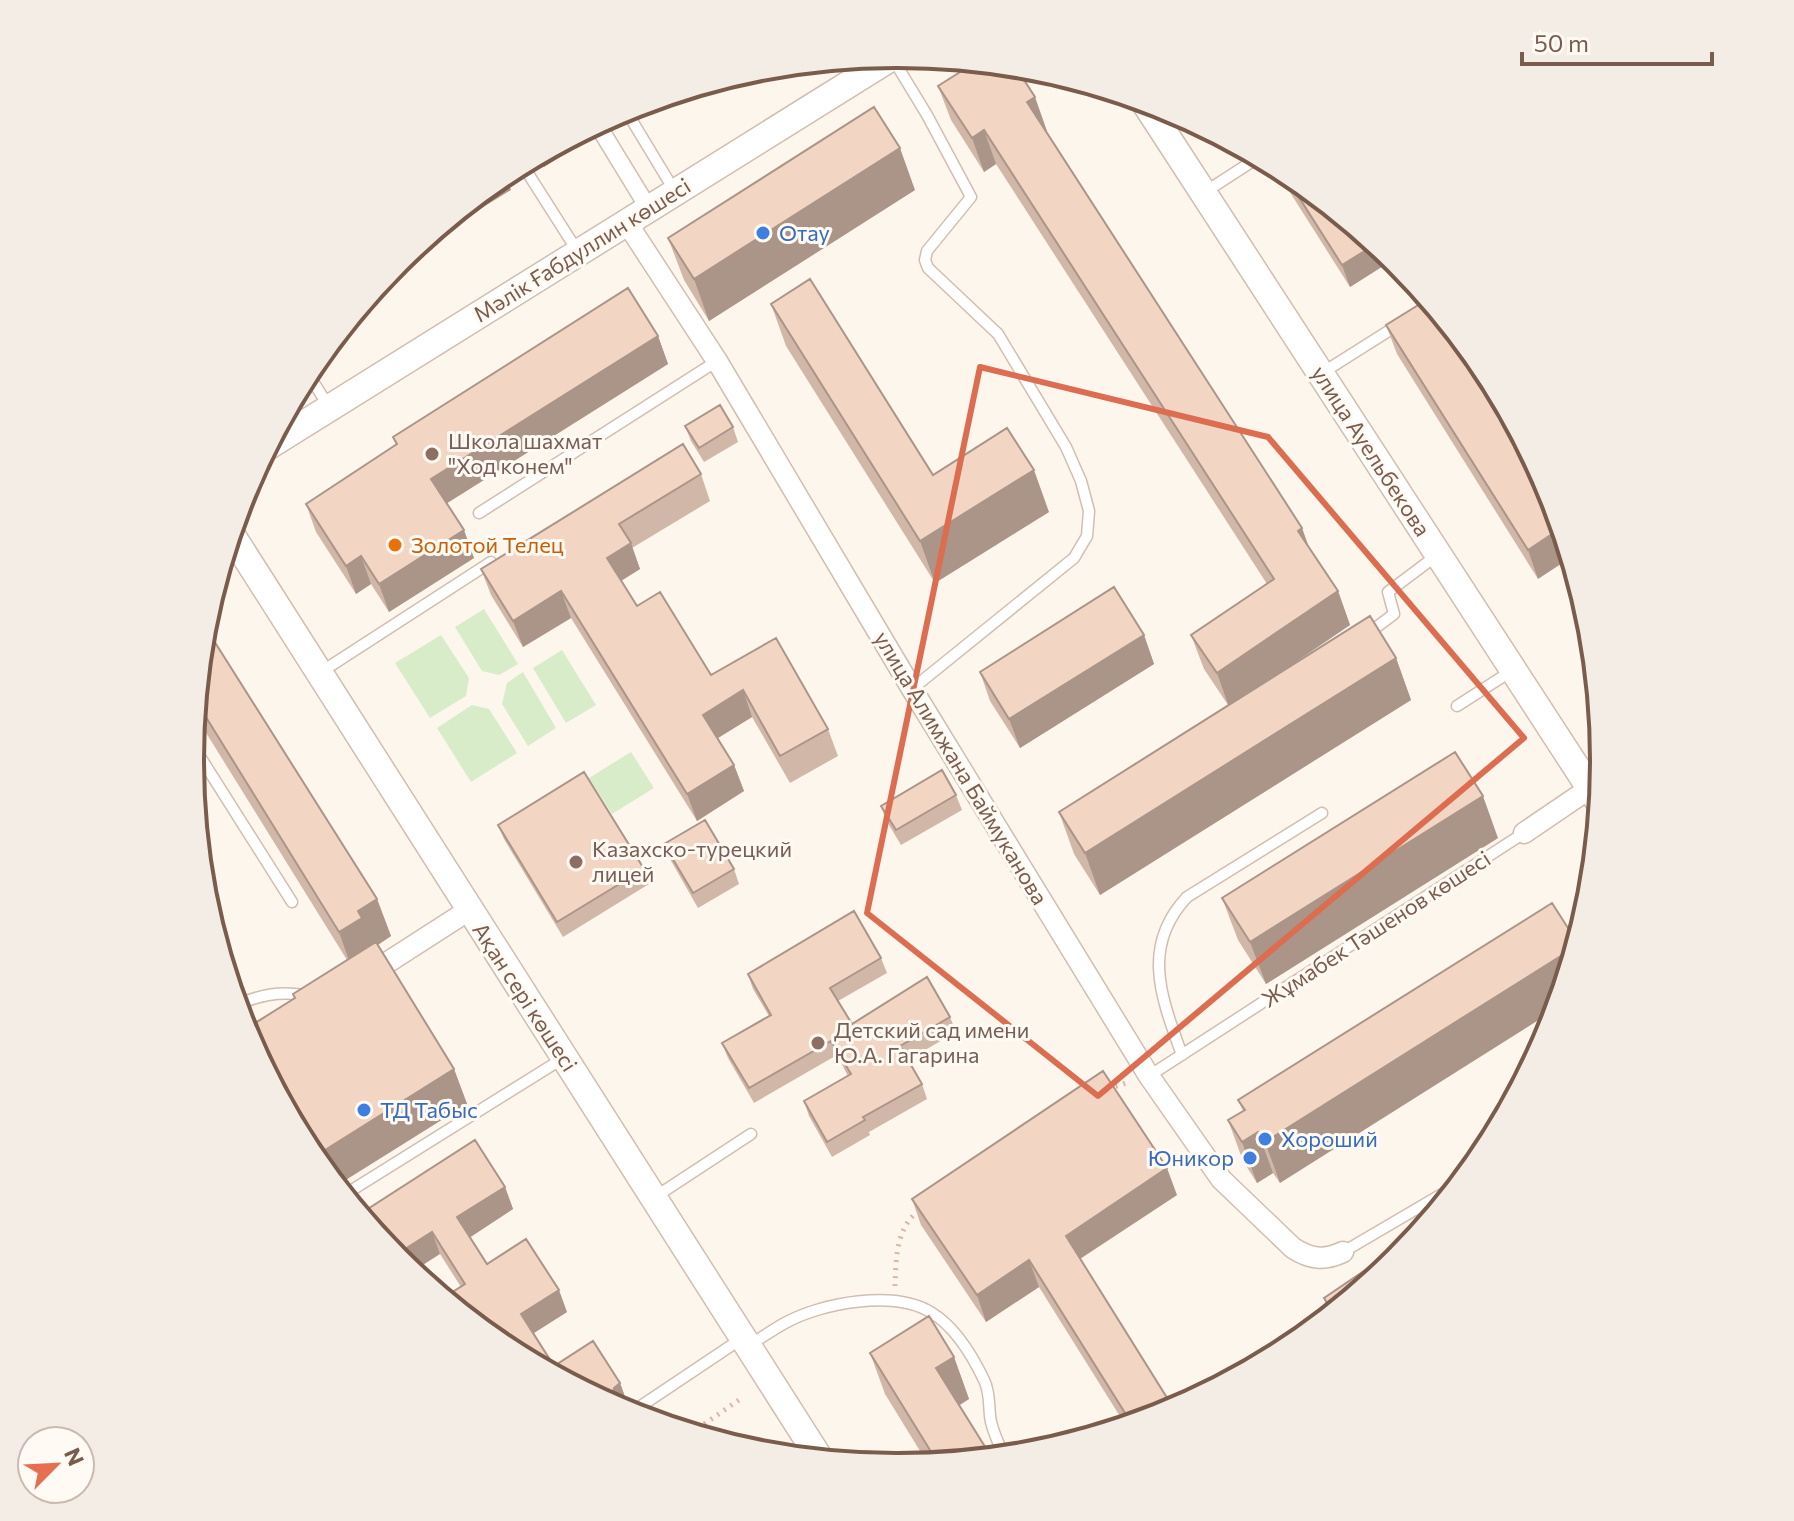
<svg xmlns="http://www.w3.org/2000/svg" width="1794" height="1521" viewBox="0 0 1794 1521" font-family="Commissioner,sans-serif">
<rect width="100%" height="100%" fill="#fdf6ec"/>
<path fill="#d8ecc9" d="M484 609 518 664 499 675 482 671 455 627Z
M441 635 469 678 466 696 430 718 395 663Z
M562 650 596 705 566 723 533 668Z
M523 672 556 728 528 746 502 704 507 683Z
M472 705 489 709 517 753 471 782 437 728Z
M631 752 654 788 612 814 589 778Z"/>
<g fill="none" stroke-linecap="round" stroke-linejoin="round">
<defs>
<path id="service" d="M893 59 927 115 971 197 927 251 925 260 928 268 998 334 1066 447 1081 481 1089 511 1087 536 1074 558 912 689
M625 109 674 190
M522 164 578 252
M1205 192 1259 157
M307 372 329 407
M1322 373 1398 325
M479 513 717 361
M1366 635 1394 614 1388 592 1436 556
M321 672 491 562
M1457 706 1513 670
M192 744 292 902
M236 1005C260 995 279 991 304 995
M1182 1055C1162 999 1140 947 1187 897L1322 813
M1149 1076 1524 833
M344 1195 562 1059
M655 1197 751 1134
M1343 1252 1459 1184
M748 1346C760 1339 772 1330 785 1323 821 1303 895 1289 932 1313 955 1327 973 1357 984 1380 991 1394 988 1408 991 1422 994 1434 999 1445 1004 1456
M629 1414 741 1339"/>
<path id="pedestrian" d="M597 124 649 209"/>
<path id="minor" d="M627 223 717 361 912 689 1149 1076 1221 1179 1293 1248C1310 1259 1324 1261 1343 1252
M1524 833 1602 780
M368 975 469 910"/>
<path id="tertiary" d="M1143 100 1599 802
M267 447 897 54
M231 534 820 1459"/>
</defs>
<use href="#service" stroke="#d1beb0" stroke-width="13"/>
<use href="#pedestrian" stroke="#d1beb0" stroke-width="19"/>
<use href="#minor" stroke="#d1beb0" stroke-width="23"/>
<use href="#tertiary" stroke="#d1beb0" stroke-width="29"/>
<path stroke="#d9b8a5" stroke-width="5" stroke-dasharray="2 6" stroke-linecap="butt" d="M1108 1089 1129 1082
M895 1286C896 1258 896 1226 921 1209
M691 1433 739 1400"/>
<use href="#service" stroke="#fff" stroke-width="10"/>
<use href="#pedestrian" stroke="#fff" stroke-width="16"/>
<use href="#minor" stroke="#fff" stroke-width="20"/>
<use href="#tertiary" stroke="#fff" stroke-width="26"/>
</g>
<path fill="#d1b7a8" d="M938 86 1047 131 1046 132 1302 528 1310 550 1338 591 1350 625 1274 677 1396 658 1411 700 1100 895 1074 854 1059 812 1228 705 1204 669 1191 635 1267 584 996 164 984 172 951 120Z
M1276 166 1290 173 1389 254 1391 261 1350 287 1279 175Z
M915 190 709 321 684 280 668 238Z
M771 304 933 475 1049 512 935 583 786 346Z
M1386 325 1521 437 1538 579 1397 354Z
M658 336 668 364 447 503 474 558 389 612 371 584 356 594 316 532 306 504 396 445 393 437Z
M685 426 733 427 738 442 704 462 691 441Z
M701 474 710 501 632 548 640 569 621 581 637 606 711 675 828 729 838 756 790 783 752 717 718 738 734 765 744 791 697 821 571 618 523 647 491 595 481 569Z
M1583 623H1590L1593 650Z
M204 625 377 899 391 936 378 945 454 1069 467 1104 336 1186 309 1153 244 1030 295 998 347 960 195 715Z
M1144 635 1154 664 1020 748 990 701 980 672Z
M956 795 962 810 901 845 886 820 881 806Z
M498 825 644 869 649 884 563 937 504 839Z
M1498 838 1266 984 1238 940 1222 898Z
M664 844 734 869 739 884 698 908 670 859Z
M1552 903 1280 1183 1273 1173 1257 1183 1243 1161 1228 1120 1243 1111 1238 1100Z
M881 958 887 973 838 1001 852 1024 950 1017 956 1032 908 1060 922 1084 927 1099 869 1132 870 1135 832 1157 809 1116 804 1101 848 1076 837 1055 754 1103 728 1058 722 1043 769 1016 753 989 748 974Z
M505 1187 513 1209 470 1237 487 1264 567 1312 534 1333 554 1366 620 1383 628 1405 622 1411 504 1348 443 1298 461 1287 440 1254 360 1214Z
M1177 1195 1080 1259 1167 1413 1126 1426 1039 1287 986 1322 921 1225 912 1199Z
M1396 1260 1330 1315 1324 1298Z
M870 1353 954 1357 969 1399 959 1405 992 1458 928 1464 885 1394Z"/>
<path fill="#aa9588" d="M1035 97 1047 131 1039 136 1027 102Z
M984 130 996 164 984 172 972 138Z
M584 131 587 140 544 167 540 154Z
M900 148 915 190 709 321 694 279Z
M505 173 511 190 402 257Z
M1376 244 1389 254 1391 261 1350 287 1342 265Z
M658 336 668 364 441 507 431 479Z
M1034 470 1049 512 935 583 920 541Z
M1302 528 1314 563 1298 531Z
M1561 528 1570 558 1538 579 1528 550Z
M464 530 474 558 389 612 379 584Z
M631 543 640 569 616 584 607 558Z
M361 556 371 584 356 594 346 566Z
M561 591 571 618 523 647 513 621Z
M1338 591 1350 625 1229 707 1217 673Z
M1144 635 1154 664 1020 748 1009 719Z
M1396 658 1411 700 1100 895 1085 853Z
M743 690 752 717 713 741 703 715Z
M734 765 744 791 697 821 687 794Z
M1483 796 1498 838 1266 984 1250 942Z
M377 899 391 936 373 948 352 969 339 932 358 911Z
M1575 947 1556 1009 1280 1183 1265 1142Z
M454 1069 467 1104 336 1186 321 1167 317 1155Z
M1258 1132 1273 1173 1257 1183 1242 1142Z
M1167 1168 1177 1195 1075 1262 1066 1236Z
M505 1187 513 1209 466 1240 457 1217Z
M432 1232 440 1254 412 1272 394 1256Z
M1029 1260 1039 1287 986 1322 977 1295Z
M559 1290 567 1312 529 1336 521 1314Z
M495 1328 501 1345 487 1333Z
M954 1357 969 1399 952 1410 936 1368Z
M620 1383 628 1405 622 1411 602 1400Z"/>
<path fill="#f3d5c3" stroke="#aa9588" stroke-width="2" d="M976 62 1015 66 1035 97 1027 102 1302 528 1298 531 1338 591 1217 673 1191 635 1274 579 984 130 972 138 938 86Z
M874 107 900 148 694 279 668 238Z
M1281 169 1290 173 1376 244 1342 265Z
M810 279 933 475 1007 428 1034 470 920 541 771 304Z
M628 288 658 336 431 479 464 530 379 584 361 556 346 566 306 504 397 444 393 437Z
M1428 299 1456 333 1521 437 1550 491 1561 528 1528 550 1386 325Z
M720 405 733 427 699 448 685 426Z
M683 444 701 474 619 524 631 543 607 558 637 606 660 592 711 675 776 638 828 729 780 756 743 690 703 715 734 765 687 794 561 591 513 621 481 569Z
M1114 587 1144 635 1009 719 980 672Z
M1370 616 1396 658 1085 853 1059 812Z
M1589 619 1590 623 1591 636 1583 623Z
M204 625 377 899 358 911 362 918 339 932 196 701Z
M1455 752 1483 796 1250 942 1222 898Z
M942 770 956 795 896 830 881 806Z
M584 772 644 869 557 922 498 825Z
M705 820 734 869 693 893 664 844Z
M1552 903 1577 942 1575 947 1265 1142 1258 1132 1242 1142 1228 1120 1245 1110 1238 1100Z
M854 911 881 958 830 988 852 1024 927 977 950 1017 900 1046 922 1084 863 1117 865 1120 827 1142 804 1101 851 1074 831 1041 749 1088 722 1043 771 1015 748 974Z
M376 942 454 1069 317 1155 265 1070 244 1030 295 998 293 994Z
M1103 1071 1167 1168 1066 1236 1174 1409 1167 1413 1132 1424 1029 1260 977 1295 912 1199Z
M475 1140 505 1187 457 1217 487 1264 526 1239 559 1290 521 1314 554 1366 593 1341 620 1383 614 1388 613 1393 602 1400 509 1350 495 1328 487 1333 443 1298 465 1284 432 1232 394 1256 360 1214Z
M1417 1235 1396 1260 1333 1312 1324 1298Z
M929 1316 954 1357 936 1368 992 1458 938 1463 870 1353Z"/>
<path fill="none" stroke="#dc6d51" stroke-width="6" stroke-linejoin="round" d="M980 367 1268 437 1524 738 1098 1096 867 913Z"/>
<g fill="#3f7fe0" stroke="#fffaf3" stroke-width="3">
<circle cx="763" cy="233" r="8"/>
<circle cx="364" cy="1110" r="8"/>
<circle cx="1265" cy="1139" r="8"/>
<circle cx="1250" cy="1158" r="8"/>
</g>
<g fill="#8d6e63" stroke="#fffaf3" stroke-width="3">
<circle cx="432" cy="454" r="8"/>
<circle cx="576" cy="862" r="8"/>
<circle cx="818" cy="1043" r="8"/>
</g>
<circle fill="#e8710a" stroke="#fffaf3" stroke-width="3" cx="395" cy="545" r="8"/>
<g text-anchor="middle" stroke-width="6" stroke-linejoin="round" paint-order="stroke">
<g font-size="22" fill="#366cbe" stroke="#fffaf3" text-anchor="start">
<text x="779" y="241">Отау</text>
<text x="380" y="1118">ТД Табыс</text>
<text x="1281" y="1147">Хороший</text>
<text x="1234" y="1166" text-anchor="end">Юникор</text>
</g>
<g font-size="22" fill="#7a5c4d" stroke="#fffaf3">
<text transform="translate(582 250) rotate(-32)" y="8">Мәлік Ғабдуллин көшесі</text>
<text transform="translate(1371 451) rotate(57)" y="8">улица Ауельбекова</text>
<text transform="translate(961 768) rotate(59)" y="8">улица Алимжана Баймуканова</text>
<text transform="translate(1376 929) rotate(-33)" y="8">Жұмабек Тәшенов көшесі</text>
<text transform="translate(525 997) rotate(57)" y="8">Ақан сері көшесі</text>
</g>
<g font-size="22" fill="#785e54" stroke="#fffaf3" text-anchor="start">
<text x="448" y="449">Школа шахмат<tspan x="448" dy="25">"Ход конем"</tspan></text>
<text x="592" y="857">Казахско-турецкий<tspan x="592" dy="25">лицей</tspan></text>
<text x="834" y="1038">Детский сад имени<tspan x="834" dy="25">Ю.А. Гагарина</tspan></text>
</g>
<g font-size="22" fill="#c56008" stroke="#fffaf3" text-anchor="start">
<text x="411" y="553">Золотой Телец</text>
</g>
</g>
<path d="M0 0H1794V1521H0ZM896 68H898A692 692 0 0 1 1590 760V761A692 692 0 0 1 898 1453H896A692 692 0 0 1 204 761V760A692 692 0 0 1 896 68Z" fill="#f4ede6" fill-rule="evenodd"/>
<path fill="none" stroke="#7a5c4d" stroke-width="4" d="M896 68H898A692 692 0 0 1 1590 760V761A692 692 0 0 1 898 1453H896A692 692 0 0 1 204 761V760A692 692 0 0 1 896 68Z"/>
<g transform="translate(56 1465) rotate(66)"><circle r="38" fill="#fffaf3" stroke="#cabbb1" stroke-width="2"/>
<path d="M0-6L14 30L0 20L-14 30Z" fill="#e76f51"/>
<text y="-12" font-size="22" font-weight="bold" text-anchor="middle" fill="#7a5c4d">N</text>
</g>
<path d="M1522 52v12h190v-12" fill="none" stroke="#7a5c4d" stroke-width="4"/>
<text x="1534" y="52" font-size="24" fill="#7a5c4d" stroke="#fffaf3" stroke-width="6" paint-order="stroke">50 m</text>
</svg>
